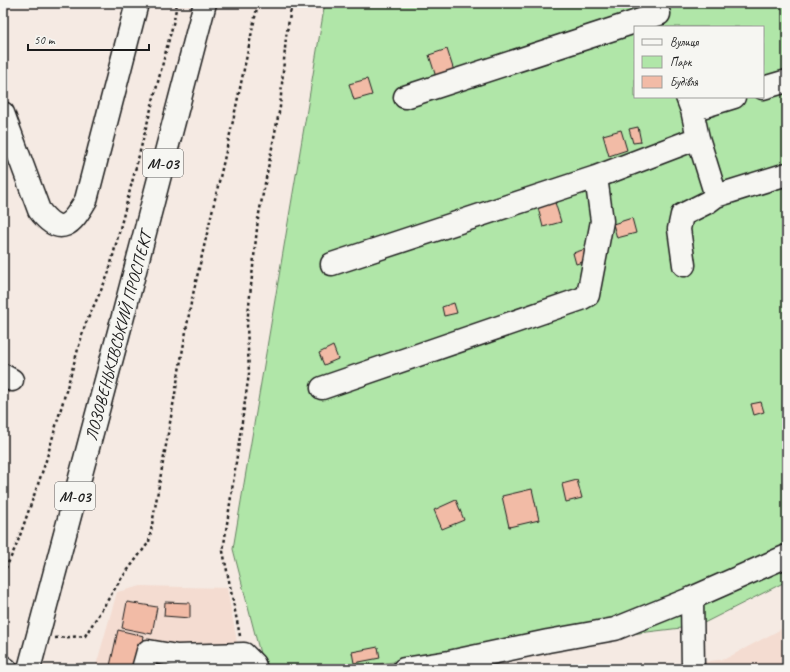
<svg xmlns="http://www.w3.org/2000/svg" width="790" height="672" viewBox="0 0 790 672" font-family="Caveat,sans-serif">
<rect width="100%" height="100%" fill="#f5eae3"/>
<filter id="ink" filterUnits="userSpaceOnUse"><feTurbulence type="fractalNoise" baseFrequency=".025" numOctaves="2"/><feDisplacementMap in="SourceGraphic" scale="8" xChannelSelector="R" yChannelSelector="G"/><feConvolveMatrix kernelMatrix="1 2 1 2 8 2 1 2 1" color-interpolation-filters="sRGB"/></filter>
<g filter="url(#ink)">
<path fill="#f4dcd1" d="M141 586 227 588 242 669H95L117 592Z
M787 626V669H652L725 659Z"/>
<path fill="#b0e6a8" stroke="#668162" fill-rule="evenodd" d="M325 3H787V581L698 626 335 669H264L233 549ZM635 27H763V97H635Z"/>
<path fill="#f2bba6" stroke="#1c1c1c" d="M447 49 454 71 436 77 429 55Z
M367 79 372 95 354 100 349 84Z
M638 127 641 142 633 143 629 129Z
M621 130 627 150 609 156 603 135Z
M554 199 561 222 543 227 537 204Z
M632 218 636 233 617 238 613 224Z
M589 248 592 259 576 264 573 253Z
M454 303 457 313 444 316 442 307Z
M333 346 338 359 324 365 319 353Z
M761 402 764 412 754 415 751 404Z
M577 480 582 498 566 502 562 484Z
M532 489 539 520 509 527 502 496Z
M456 500 464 520 442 529 434 510Z
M127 602 157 607 152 634 122 628Z
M165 602 190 603V618L164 616Z
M118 630 144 636 137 669H122L110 666Z
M378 647 380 658 354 663 352 652Z
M152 665 167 666 166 669H152Z"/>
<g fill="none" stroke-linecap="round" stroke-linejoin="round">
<defs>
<path id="minor" d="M763 88 787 81
M405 97 659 14
M687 97 692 110 698 138 716 196
M692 110 734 97
M3 113 39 210C61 239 72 224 86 200L137 3
M332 264 596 177 698 138
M684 265 679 229 682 215 708 202 716 196 787 174
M3 375 12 380
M322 388 581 299 588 295 602 221 596 177
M692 598 693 669
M3 667 6 669
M143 669 148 651 177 656 244 654 254 664 256 669
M404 669 449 662 548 641 615 629 692 598 787 556"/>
<path id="highway" d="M121 324 205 3"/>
</defs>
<use href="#minor" stroke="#1c1c1c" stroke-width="25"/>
<use href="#highway" stroke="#1c1c1c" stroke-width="25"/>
<path stroke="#1c1c1c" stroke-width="2.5" stroke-dasharray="3 3" stroke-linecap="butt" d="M3 574 17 544 45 464 85 325 108 275 174 20 177 3
M240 636 223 551 249 374 247 324 258 219 280 107 286 37 292 3
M55 638 85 636 121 579 149 542 191 303 233 121 258 3"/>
<use href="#minor" stroke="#f6f6f2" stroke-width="22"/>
<use href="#highway" stroke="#f6f6f2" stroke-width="22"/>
<defs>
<path id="highway-bridge" d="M29 669 121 324"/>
</defs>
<use href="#highway-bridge" stroke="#1c1c1c" stroke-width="25" stroke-linecap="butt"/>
<use href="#highway-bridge" stroke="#f6f6f2" stroke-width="22"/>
</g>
</g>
<g text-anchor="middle" stroke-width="3" stroke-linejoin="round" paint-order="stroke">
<g fill="#f6f6f2" stroke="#5d5d5c" stroke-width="1">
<rect x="143" y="149" width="40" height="28" rx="3"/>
<rect x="55" y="482" width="40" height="28" rx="3"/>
</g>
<g font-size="16" font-weight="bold" fill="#1c1c1c">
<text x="163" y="169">М-03</text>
<text x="75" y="502">М-03</text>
</g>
<g font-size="17" fill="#1c1c1c" stroke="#f6f6f2">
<text transform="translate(118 336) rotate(-75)" y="6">ЛОЗОВЕНЬКІВСЬКИЙ ПРОСПЕКТ</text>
</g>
</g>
<rect width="790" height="672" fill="none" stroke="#f6f6f2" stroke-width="16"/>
<rect x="8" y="8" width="774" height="656" fill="none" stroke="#1c1c1c" stroke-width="1.5" filter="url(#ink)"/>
<rect x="634" y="26" width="130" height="72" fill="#f6f6f2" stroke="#9f9f9c"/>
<rect x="642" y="39" width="20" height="6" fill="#f6f6f2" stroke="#9f9f9c"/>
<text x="670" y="46" font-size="12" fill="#1c1c1c">Вулиця</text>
<rect x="642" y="56" width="20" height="12" fill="#b0e6a8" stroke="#9f9f9c"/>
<text x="670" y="66" font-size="12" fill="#1c1c1c">Парк</text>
<rect x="642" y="76" width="20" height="12" fill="#f2bba6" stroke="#9f9f9c"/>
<text x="670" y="86" font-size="12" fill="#1c1c1c">Будівля</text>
<path d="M28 44v6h121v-6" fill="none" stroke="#1c1c1c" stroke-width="2"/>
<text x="34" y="44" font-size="12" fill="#1c1c1c" stroke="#f6f6f2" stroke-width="3" paint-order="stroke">50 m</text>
</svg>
